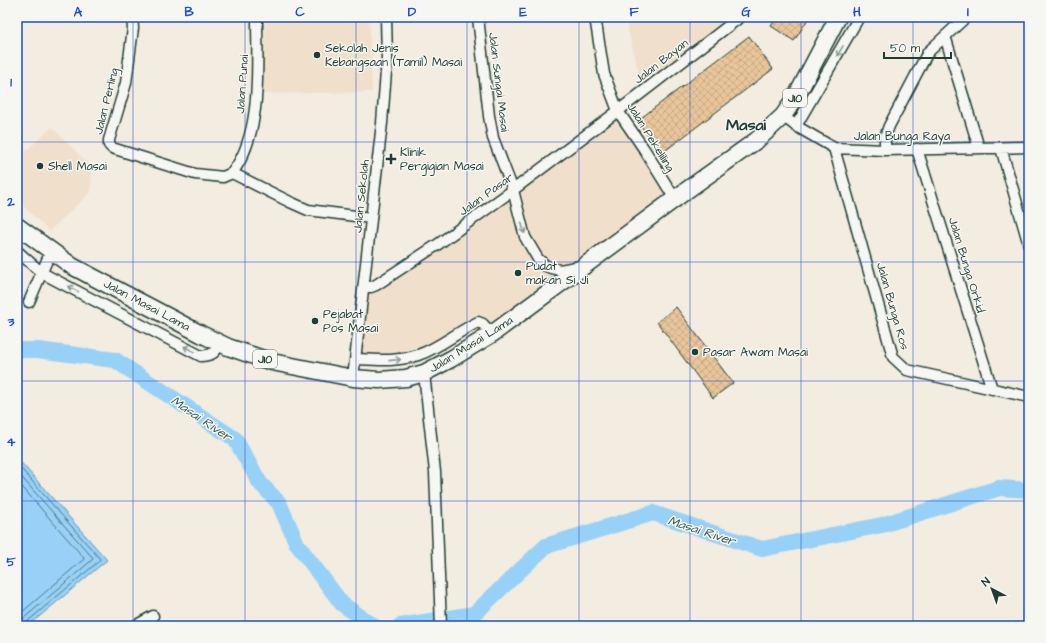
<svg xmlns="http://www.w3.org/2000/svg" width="1046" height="643" viewBox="0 0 1046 643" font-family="'Architects Daughter',sans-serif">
<defs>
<pattern id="building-cross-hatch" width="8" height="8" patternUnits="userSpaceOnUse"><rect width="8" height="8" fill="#e9c59a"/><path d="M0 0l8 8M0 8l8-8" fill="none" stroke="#c7aa85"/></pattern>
</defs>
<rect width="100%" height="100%" fill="#f3ece0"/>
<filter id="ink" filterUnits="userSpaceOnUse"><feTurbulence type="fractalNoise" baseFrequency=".025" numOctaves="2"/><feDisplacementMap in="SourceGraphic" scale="8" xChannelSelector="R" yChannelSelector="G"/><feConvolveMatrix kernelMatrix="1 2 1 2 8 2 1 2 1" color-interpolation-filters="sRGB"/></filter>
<g filter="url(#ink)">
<path fill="#f0e0cb" d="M266 17H369L372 92 261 94Z
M625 17H745L644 95Z
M613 110 670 196 512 311 473 335 408 364 359 362 367 284 374 282 435 243Z
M52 127 92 168 91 192 49 231 17 200V159Z"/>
<path fill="#97d1f7" stroke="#6796a9" d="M17 458 107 560 28 626H17Z"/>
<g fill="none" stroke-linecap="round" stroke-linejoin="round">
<path stroke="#4f7882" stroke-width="1" d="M17 464 100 559 99 561 28 621 26 626
M17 472 93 558 92 560 24 618 22 622 21 626
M17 481 84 558V559L21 613 17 617"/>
<path stroke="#97d1f7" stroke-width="16" d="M17 350H38L115 360 235 439 260 483 279 503 297 544 342 604 374 626
M400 626 474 614 546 546 653 513 762 549 882 525 999 488 1029 490"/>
</g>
<path fill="url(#building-cross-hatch)" stroke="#1f3d34" d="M777 17H804L808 19 794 41 771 26Z
M749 36 773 69 662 153 637 121Z
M676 307 733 383 713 398 657 322Z"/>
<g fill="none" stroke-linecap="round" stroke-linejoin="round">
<defs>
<path id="street" d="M132 17 133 28 126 83 109 140V145L112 148 195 174 223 177 232 173
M478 17 489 116 493 138 513 190 525 237 538 259 546 266 551 268 560 270 581 266
M595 17 604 74 618 111 644 149 675 199
M945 36 979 148
M783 116 796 126 834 148 885 150 1029 147
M796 126 859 17
M834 148 893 357 907 370 1029 397
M1001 148 1029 245
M917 149 992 389
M885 150V137L889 126 928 52 966 17
M232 173C263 133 257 65 257 17
M232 173 290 202 308 210 371 218
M17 251 42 273 201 356C213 355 215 353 220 343
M364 287H371L376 285 437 245 513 190 618 111 740 17
M29 302 51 251
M356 359C377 360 397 362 418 355 439 348 457 332 478 322L483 324 492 334
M424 373 435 472 441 626
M353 378 382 123 387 59 386 17
M135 626 153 616"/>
<path id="primary" d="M17 226 72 266 201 334 228 347 272 362 353 378 379 380 406 378 424 373 451 359 492 334 687 190 757 140 783 116 796 97 838 17"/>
</defs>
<use href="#street" stroke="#1f3d34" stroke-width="13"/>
<use href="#primary" stroke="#1f3d34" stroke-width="19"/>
<use href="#street" stroke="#f6f6f2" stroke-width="10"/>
<use href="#primary" stroke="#f6f6f2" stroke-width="16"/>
</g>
<defs><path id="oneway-shaft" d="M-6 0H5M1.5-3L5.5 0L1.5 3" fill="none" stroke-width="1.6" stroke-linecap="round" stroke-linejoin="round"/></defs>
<g stroke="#8a9a93">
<use href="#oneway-shaft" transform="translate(840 51) rotate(120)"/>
<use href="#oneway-shaft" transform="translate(523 228) rotate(75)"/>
<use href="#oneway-shaft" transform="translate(73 289) rotate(-153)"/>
<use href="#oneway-shaft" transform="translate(189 349) rotate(-153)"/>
<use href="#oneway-shaft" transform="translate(395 360) rotate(-6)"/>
</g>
</g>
<path fill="none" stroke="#1d4ed8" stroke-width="1" stroke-opacity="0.55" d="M133 17V626M245 17V626M356 17V626M467 17V626M579 17V626M690 17V626M801 17V626M913 17V626M17 142H1029M17 262H1029M17 381H1029M17 501H1029"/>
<g fill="#1f3d34" stroke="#f6f6f2" stroke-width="1.5">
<circle cx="317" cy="55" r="4"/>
<path d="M389 153h4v4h4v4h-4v4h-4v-4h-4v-4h4z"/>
<circle cx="40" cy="166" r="4"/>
<circle cx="518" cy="273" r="4"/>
<circle cx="315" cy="321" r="4"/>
<circle cx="695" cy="352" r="4"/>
</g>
<g text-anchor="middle" stroke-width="3" stroke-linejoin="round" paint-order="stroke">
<g fill="#f6f6f2" stroke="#60746d" stroke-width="1">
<rect x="783" y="89" width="24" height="18" rx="3"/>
<rect x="253" y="350" width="24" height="18" rx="3"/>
</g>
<g font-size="11" font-weight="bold" fill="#1f3d34">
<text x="795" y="102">J10</text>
<text x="265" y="363">J10</text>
</g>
<g font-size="12" fill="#1f3d34" stroke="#f6f6f2" text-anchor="start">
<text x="325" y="52">Sekolah Jenis<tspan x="325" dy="14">Kebangsaan (Tamil) Masai</tspan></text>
<text x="400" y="156">Klinik<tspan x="400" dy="14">Pergigian Masai</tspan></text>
<text x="48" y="170">Shell Masai</text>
<text x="526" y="270">Pudat<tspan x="526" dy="14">makan Si Ji</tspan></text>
<text x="323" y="318">Pejabat<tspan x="323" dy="14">Pos Masai</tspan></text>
<text x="703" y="356">Pasar Awam Masai</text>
</g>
<g font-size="12" fill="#1f3d34" stroke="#f6f6f2">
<text transform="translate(661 61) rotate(-38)" y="4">Jalan Bayan</text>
<text transform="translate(499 82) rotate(83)" y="4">Jalan Sungai Masai</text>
<text transform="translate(242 84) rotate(-86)" y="4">Jalan Punai</text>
<text transform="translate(106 101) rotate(-76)" y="4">Jalan Perling</text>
<text x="902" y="140">Jalan Bunga Raya</text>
<text transform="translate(651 137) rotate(58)" y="4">Jalan Pekeliling</text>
<text transform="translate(486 194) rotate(-36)" y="4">Jalan Pasar</text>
<text transform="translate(361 196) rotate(-84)" y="4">Jalan Sekolah</text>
<text transform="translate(967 265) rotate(73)" y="4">Jalan Bunga Orkid</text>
<text transform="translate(147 305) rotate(28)" y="4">Jalan Masai Lama</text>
<text transform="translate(893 306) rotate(74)" y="4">Jalan Bunga Ros</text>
<text transform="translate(471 344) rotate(-32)" y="4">Jalan Masai Lama</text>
</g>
<g font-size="13" font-style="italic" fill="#375b5b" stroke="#f6f6f2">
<text transform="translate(202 418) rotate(34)" y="5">Masai River</text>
<text transform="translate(702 530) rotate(18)" y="5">Masai River</text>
</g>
<g font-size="16" font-weight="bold" fill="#1f3d34" stroke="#f6f6f2">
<text x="746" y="130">Masai</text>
</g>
</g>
<rect width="1046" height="643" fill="none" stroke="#f6f6f2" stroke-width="44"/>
<g transform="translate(992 589) rotate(319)" stroke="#f6f6f2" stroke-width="3" paint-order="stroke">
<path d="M0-3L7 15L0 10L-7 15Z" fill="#1f3d34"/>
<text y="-6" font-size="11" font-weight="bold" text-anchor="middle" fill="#1f3d34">N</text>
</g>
<path d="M884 52v6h67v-6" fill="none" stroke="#1f3d34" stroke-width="2"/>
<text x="890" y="52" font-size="12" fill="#1f3d34" stroke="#f6f6f2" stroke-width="3" paint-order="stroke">50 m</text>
<rect x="22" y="22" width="1002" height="599" fill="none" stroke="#1d4ed8" stroke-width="1.5"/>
<g font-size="13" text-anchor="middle" font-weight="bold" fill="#1d4ed8">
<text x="78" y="16">A</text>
<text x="189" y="16">B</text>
<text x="300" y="16">C</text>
<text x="412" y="16">D</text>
<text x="523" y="16">E</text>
<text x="634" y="16">F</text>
<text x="746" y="16">G</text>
<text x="857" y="16">H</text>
<text x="968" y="16">I</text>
<text x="11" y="86">1</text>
<text x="11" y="206">2</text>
<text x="11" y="326">3</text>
<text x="11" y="446">4</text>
<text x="11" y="566">5</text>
</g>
</svg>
